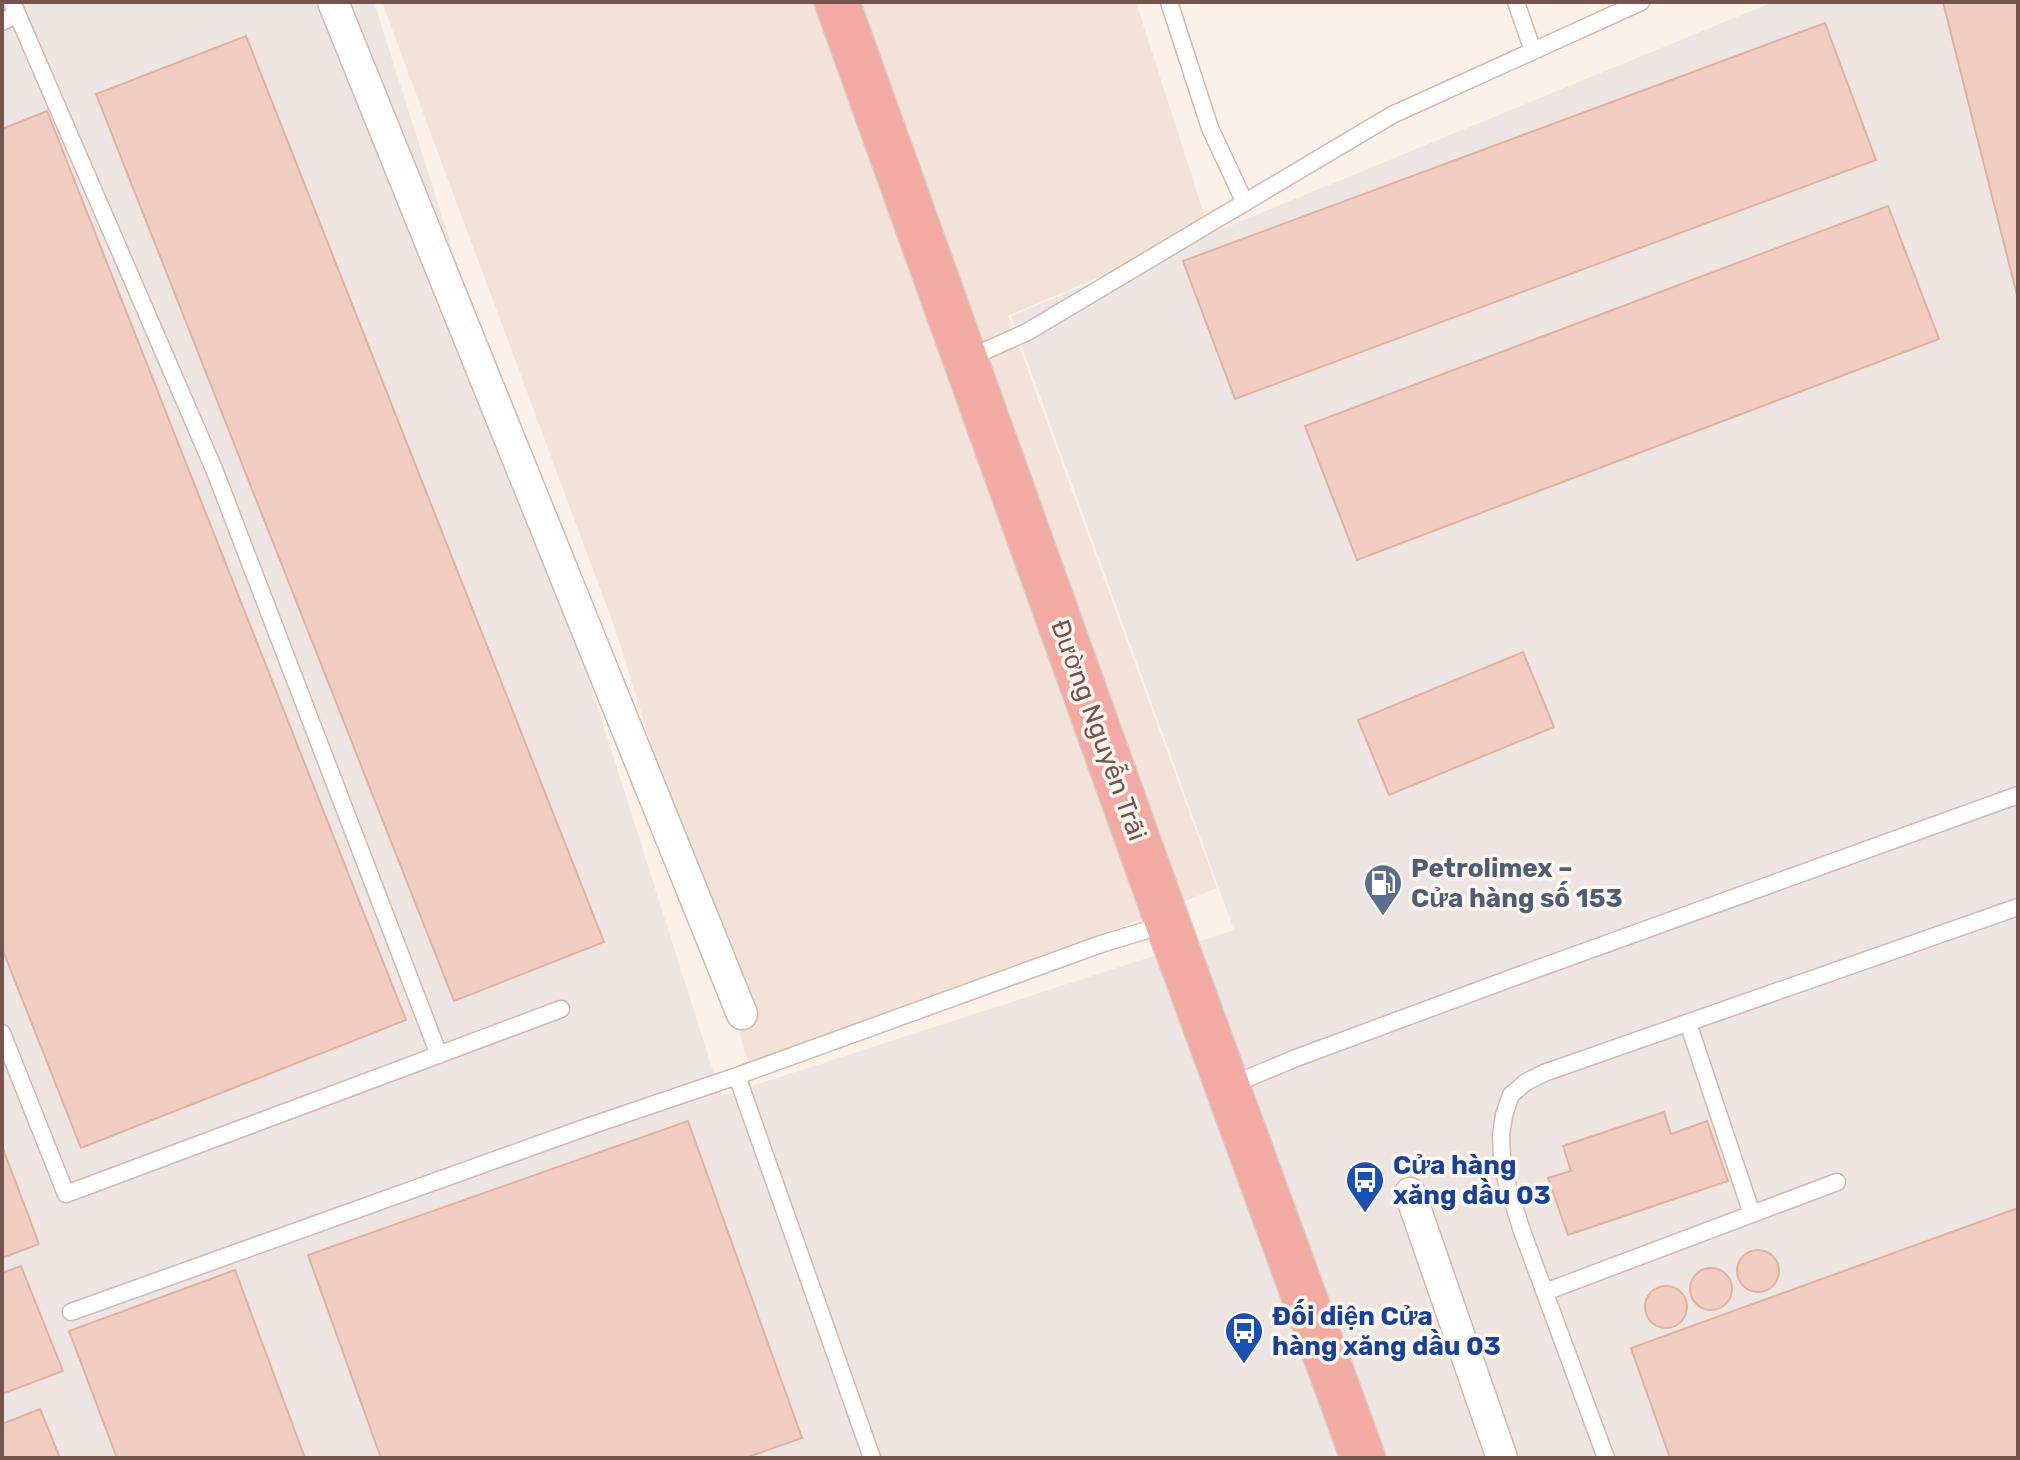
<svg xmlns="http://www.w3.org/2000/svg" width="2020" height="1460" viewBox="0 0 2020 1460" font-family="Rubik,sans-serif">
<rect width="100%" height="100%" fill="#fcf1e8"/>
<path fill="#f3e2d7" d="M382 2H1136L1209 230 1008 316 1217 888 753 1077 617 634Z"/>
<path fill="#ede5e1" d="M2 2H374L721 1096 1234 930 1011 316 1773 2H2018V1458H2Z"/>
<path fill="#f0ccc1" stroke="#e2b0a2" stroke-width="2" d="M1943 2H2018V299Z
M1825 23 1876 160 1235 399 1183 261Z
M246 36 604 942 454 1001 96 94Z
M47 111 406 1020 81 1148 2 948V129Z
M1888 206 1939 339 1357 560 1305 426Z
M1523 652 1554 727 1389 795 1358 720Z
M1664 1112 1671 1134 1707 1121 1728 1181 1568 1235 1548 1178 1571 1171 1563 1146Z
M688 1121 802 1438 745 1458H381L308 1255Z
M2 1146 39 1244 2 1258Z
M2018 1208V1458H1670L1631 1348Z
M1737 1271a21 21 0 1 1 42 0a21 21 0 1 1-42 0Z
M21 1266 63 1371 2 1394V1273Z
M1690 1289a21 21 0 1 1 42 0a21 21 0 1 1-42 0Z
M235 1270 305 1458H117L69 1331Z
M1645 1307a21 21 0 1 1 42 0a21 21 0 1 1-42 0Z
M40 1409 60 1458H2V1424Z"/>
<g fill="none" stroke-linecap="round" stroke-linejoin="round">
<defs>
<path id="lane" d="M12 2 214 469 439 1055
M1169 2 1210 128 1245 203
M1516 2 1533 51
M2 22 17 14
M967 359 1027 332 1392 115 1641 2
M1688 1023 1752 1214
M2 1033 66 1194 561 1009
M1229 1086 1296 1058 1520 975 2018 795
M1545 1292 1837 1182
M71 1312 587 1127 737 1076
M872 1458 737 1076 1101 944 1167 924
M1606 1458 1522 1231 1506 1180 1502 1158 1501 1135 1504 1115 1511 1095 1526 1082 1544 1073 2018 907"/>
<path id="street" d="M333 2 742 1014
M1410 1193 1502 1458"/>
<path id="highway" d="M837 2 1168 924 1363 1458"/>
</defs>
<use href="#lane" stroke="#cfb9b1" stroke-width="19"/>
<use href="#street" stroke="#cfb9b1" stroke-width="33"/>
<use href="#highway" stroke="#d8cfcd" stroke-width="47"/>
<use href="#lane" stroke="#fff" stroke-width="16"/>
<use href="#street" stroke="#fff" stroke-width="30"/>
<use href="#highway" stroke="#f3aaa2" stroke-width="44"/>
</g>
<defs>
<symbol id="fuel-pin" viewBox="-11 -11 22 30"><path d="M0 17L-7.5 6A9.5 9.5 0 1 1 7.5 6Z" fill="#5c6f8a" stroke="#fef5ee"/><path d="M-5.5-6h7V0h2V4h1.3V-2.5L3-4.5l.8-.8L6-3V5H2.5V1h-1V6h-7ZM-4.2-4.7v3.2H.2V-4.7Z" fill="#fff"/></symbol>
<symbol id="bus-pin" viewBox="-11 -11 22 30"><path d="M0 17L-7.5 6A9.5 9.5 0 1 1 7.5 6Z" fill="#1a4fb4" stroke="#fef5ee"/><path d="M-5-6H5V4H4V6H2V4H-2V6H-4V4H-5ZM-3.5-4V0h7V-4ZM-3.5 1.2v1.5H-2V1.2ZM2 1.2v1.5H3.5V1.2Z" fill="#fff"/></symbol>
</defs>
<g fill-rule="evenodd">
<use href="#fuel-pin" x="1361" y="861" width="44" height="60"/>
<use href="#bus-pin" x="1343" y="1158" width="44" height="60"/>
<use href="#bus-pin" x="1222" y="1309" width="44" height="60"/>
</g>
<g text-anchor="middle" stroke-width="7" stroke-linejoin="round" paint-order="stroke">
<g font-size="26" fill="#75544d" stroke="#fef5ee">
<text transform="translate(1099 730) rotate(70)" y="9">Đường Nguyễn Trãi</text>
</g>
<g font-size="26" font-weight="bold" fill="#4e5e75" stroke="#fef5ee" text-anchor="start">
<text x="1411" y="877">Petrolimex –<tspan x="1411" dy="30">Cửa hàng số 153</tspan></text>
</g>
<g font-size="26" font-weight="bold" fill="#164399" stroke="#fef5ee" text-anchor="start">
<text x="1393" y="1174">Cửa hàng<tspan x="1393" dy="30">xăng dầu 03</tspan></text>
<text x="1272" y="1325">Đối diện Cửa<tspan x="1272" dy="30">hàng xăng dầu 03</tspan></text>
</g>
</g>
<rect width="2020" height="1460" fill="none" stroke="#75544d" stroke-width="8"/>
</svg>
